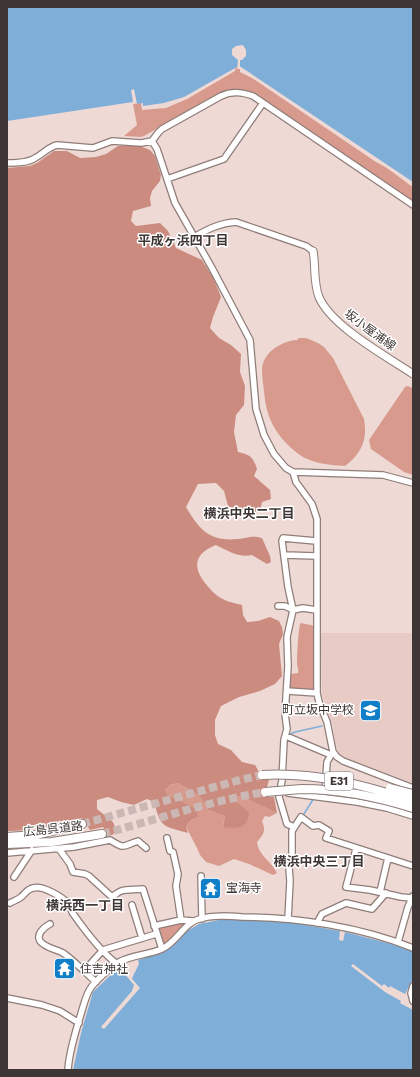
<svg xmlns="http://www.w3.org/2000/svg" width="420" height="1077" viewBox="0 0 420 1077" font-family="'Work Sans','Noto Sans JP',sans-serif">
<rect width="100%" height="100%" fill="#eed9d5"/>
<path fill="#e8cbc5" d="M321 633H413V783L343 757 339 754 335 740 333 726 322 695Z"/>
<path fill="#d89a8d" d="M237 61H240V72L252 78 376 162C389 168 401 179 413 187V201L268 102C254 93 240 85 223 91L144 136 141 137 124 136 137 125 133 104 141 103 142 110 166 108 187 99 235 71Z
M299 338H306L318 343 324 347 333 358 364 419C368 440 361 454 345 466 331 465 316 464 303 457 292 450 282 440 275 429 268 417 265 404 264 391 263 384 262 376 262 369 263 352 282 341 297 340Z
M407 386 413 388V475L404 472 371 449 369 440 405 387Z
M301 623 315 626V691L288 689 290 674 298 673C299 669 297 667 297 663 297 654 298 633 300 624Z
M178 783C185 789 188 788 193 791 200 796 205 803 208 810L225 816 223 826 240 806 235 801 234 797 240 796 277 813 269 817 265 816 262 821C266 831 264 834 257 842 258 855 272 862 277 873L273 875 249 864 234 859 219 866 206 862 200 855 197 848 186 827 189 822 194 819 188 804 169 796 165 790 170 785Z
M174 922 176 925 181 923 185 924 177 936 161 947 156 927Z"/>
<path fill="#cb8c7f" d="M137 145 150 150 155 156 161 175 160 181 152 191 150 198 151 206 133 211 131 221 136 226 160 223 168 231 176 248 202 260 214 279 221 297 213 317 210 328 219 338 231 345 241 354 240 372 245 386 244 405 236 415 234 432 238 452C251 455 253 457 257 469L254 476 270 490 271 499 262 502 260 511C248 516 240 512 228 506L224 491 216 483 198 484 186 507C199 529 209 542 238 539 248 538 252 535 262 538L270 556 271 562 267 564 252 555C239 558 228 551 216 545 195 553 192 566 205 583 210 589 215 595 221 598 227 602 235 603 242 605L243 615 247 622 258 621 270 617 279 621 282 627 283 634 279 644 282 676 275 684 260 691 239 697 221 706 215 720V735L218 744 231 750 242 762 255 765 259 772 260 778 269 780 267 787 261 790 263 797H274L277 813 240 796 235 797V801L249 812C248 829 237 829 223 827L225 816 208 810C205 803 200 796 193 791 188 788 184 788 178 783L170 785 165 790 169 796 188 804 197 811 198 816 189 822 186 827 188 833C163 826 161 828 154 802L147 799 134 805 121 802 108 797 97 800V809L113 822 117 832 108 837 103 827 90 830 82 818C58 824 33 831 7 831V168L30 166 37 163 54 151H67L80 158 96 157 106 154 118 146Z"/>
<path fill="#7faed9" d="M7 7H413V182L241 67H237L184 97 164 103 143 106V103L137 104 134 89 131 90 133 102 7 121Z
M219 920H257L288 922 340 931 339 940 343 941 345 932 399 946 413 952V979L405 994 390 986 389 988 384 984 382 986 353 964 351 966 385 992 401 1001 400 1003 413 1010V1070H73L81 1033 93 992 119 967 134 985 132 991 101 1027 104 1029 140 988 132 979 133 976 139 964 138 960 165 951 172 947 187 931 199 924Z"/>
<path fill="#eed9d5" d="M243 45 246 50V56L242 60H240V69H237L238 60 232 55V49L236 46Z"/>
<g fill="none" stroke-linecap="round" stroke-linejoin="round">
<path stroke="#7faed9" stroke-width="1.5" d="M288 735 295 732 322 726
M302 817 314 798"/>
<path stroke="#cbb8b5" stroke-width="8" stroke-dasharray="8 4" stroke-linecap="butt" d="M82 824 236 781 262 775
M102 834C156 820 209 801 265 792"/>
<defs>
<path id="minor" d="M152 141 157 149 175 203 212 268 250 340 256 409 264 435 274 454 286 468 293 472 383 475 413 483
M152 141 158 133 162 129 221 96C232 91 241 92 253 96L413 205
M7 163C16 163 28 163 35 158 43 154 48 147 57 145L93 148 112 141 141 143 152 141
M167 179 224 159 263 103
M194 237C208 229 220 223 236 222L306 246 313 251
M293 472 296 482 312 504 317 519V693L319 702 327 722 333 752 337 757 343 761 413 788
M284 555 316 556
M278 606H285L293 610 303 608 316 610
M287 691 317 693
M286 736 331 755 334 754
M325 792 327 762 331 755
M288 793 357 802 387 808 413 816
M294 827 287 824 279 797 282 780 284 740 287 729 285 714 288 666 287 637 293 610 288 587 282 541 283 538 316 541
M167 838 170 851 173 852 178 874 176 886 181 920
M59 849 70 864 73 872 85 874 89 876 112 897C115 895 118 892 121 891 127 889 136 890 143 889L162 949
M356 849 346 887 370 890 401 897 412 898
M7 853 74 847 110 840C126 850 122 846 138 841L146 848
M201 876 202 919
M14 877 32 850
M380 892 388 858
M10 903C13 901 18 900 21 897 25 894 27 889 33 888 43 885 62 897 69 904 71 907 71 912 74 915 86 932 100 951 117 964
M132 905 142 938
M288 919 290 881 289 868 292 856V831L301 817 313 826 319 825 329 831 326 838 413 866
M317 923 322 914 346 903 372 909 386 893
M50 924C44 927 36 934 40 941 45 948 56 949 63 953 71 958 88 975 96 982
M154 926 181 920 193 921
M398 942 408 907 413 896
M84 971 103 950 156 934
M413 986 411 993 413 1001
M7 998 42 1005 60 1011 79 1023
M68 1070C69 1052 75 1034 80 1017 83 1008 85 997 90 989 95 981 111 967 119 962 132 955 148 955 162 949 177 942 184 923 199 919 213 915 228 916 242 917 297 917 361 927 413 948"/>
<path id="major" d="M313 251C316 266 313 282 319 297 331 326 386 356 413 374"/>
<path id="highway" d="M7 837 35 835 82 824
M7 844 52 842 102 834"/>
</defs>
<use href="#minor" stroke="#8f7d79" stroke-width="8"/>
<use href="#major" stroke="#8f7d79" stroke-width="9"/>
<use href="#highway" stroke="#8f7d79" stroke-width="10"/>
<use href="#minor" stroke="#fff" stroke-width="5.5"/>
<use href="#major" stroke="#fff" stroke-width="7"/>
<use href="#highway" stroke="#fff" stroke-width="8"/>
<defs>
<path id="highway-bridge" d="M262 775C314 772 364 785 413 801
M390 788 413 794
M265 792C277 791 290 790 302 789 340 789 378 797 413 808"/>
</defs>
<use href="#highway-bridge" stroke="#8f7d79" stroke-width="10" stroke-linecap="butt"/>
<use href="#highway-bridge" stroke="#fff" stroke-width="8"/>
</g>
<defs>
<symbol id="school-square" viewBox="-11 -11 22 22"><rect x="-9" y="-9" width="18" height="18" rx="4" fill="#117ec8" stroke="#fff"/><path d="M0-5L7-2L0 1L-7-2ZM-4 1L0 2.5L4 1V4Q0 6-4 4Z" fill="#fff"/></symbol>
<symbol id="temple-square" viewBox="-11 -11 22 22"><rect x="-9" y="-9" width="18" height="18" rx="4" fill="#117ec8" stroke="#fff"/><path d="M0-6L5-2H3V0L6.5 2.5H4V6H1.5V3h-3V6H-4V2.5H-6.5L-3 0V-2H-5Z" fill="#fff"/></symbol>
</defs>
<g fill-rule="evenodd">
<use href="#school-square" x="358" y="698" width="25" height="25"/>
<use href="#temple-square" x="198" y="876" width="25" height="25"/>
<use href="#temple-square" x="52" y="956" width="25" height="25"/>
</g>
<g text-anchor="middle" stroke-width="3" stroke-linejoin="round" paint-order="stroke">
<rect fill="#fff" stroke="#787271" stroke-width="1" x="325" y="772" width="28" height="18" rx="3"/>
<g font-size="11" font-weight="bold" fill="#3e3634">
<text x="339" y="785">E31</text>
</g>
<g font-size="12" fill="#3e3634" stroke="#fff">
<text transform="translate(370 330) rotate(36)" y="4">坂小屋浦線</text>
<text transform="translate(53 829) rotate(-6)" y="4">広島呉道路</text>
</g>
<g font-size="12" fill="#3e3634" stroke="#fff" text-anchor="start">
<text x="354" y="714" text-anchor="end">町立坂中学校</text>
<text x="226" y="892">宝海寺</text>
<text x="80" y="973">住吉神社</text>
</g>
<g font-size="13" font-weight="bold" fill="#3e3634" stroke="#fff">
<text x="183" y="245">平成ヶ浜四丁目</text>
<text x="249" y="518">横浜中央二丁目</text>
<text x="319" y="866">横浜中央三丁目</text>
<text x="85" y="910">横浜西一丁目</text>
</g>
</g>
<rect width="420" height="1077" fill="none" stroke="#3e3634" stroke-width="16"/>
</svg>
